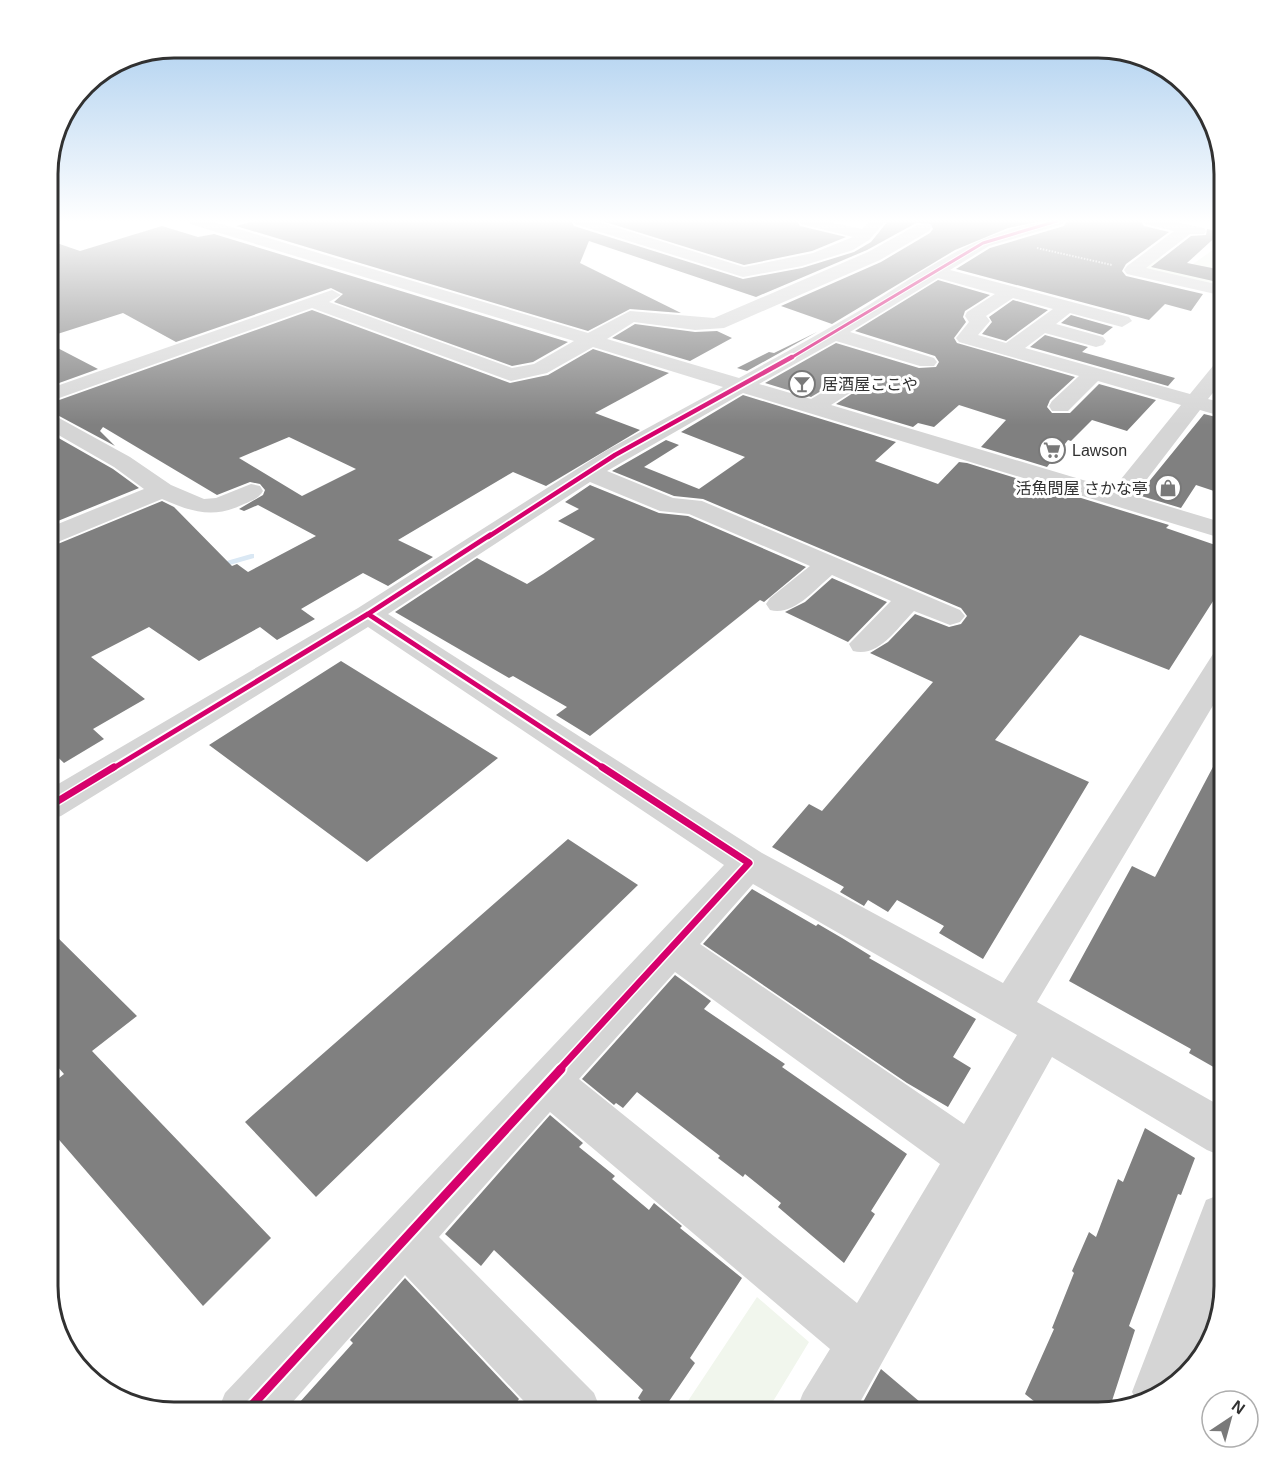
<svg xmlns="http://www.w3.org/2000/svg" width="1272" height="1461" viewBox="0 0 1272 1461" font-family="Arial,'Noto Sans JP',sans-serif">
<rect width="100%" height="100%" fill="#fff"/>
<path fill="#f1f6ed" d="M1224 242V289L1141 270 1159 257 1193 264Z
M757 1297 809 1342 766 1413H680Z"/>
<g fill="none" stroke-linecap="round" stroke-linejoin="round">
<path fill="#dae8f4" fill-rule="evenodd" d="M916 221H921L946 231 942 232Z
M251 554H254V558L219 568 215 566 216 564Z"/>
</g>
<path fill="#808080" fill-rule="evenodd" d="M254 221H571L574 226 743 279 802 268 854 252 871 242 888 221H1042L1008 228 955 250 832 324 781 306 881 262 930 233 933 229 931 224 916 223 867 250 756 297 589 241 580 263 681 313 630 309 588 331 236 226Z
M602 221H797L800 226 846 237 812 251 744 265Z
M1067 221H1141L1144 226 1169 232 1126 264 1122 271 1126 276 1203 294 1191 311 1165 304 1149 320 956 269 990 248 1064 226Z
M162 226 198 237 214 234 568 342 533 362 512 366 334 302 343 294 331 288 176 342 123 313 48 337V240L80 251Z
M1207 229 1221 232 1187 263 1222 270 1213 281 1151 267 1191 236 1206 235Z
M938 280 990 295 965 311 963 317 966 322 954 338 957 343 1075 377 1050 400 1047 407 1052 413H1070L1099 384 1156 400 1127 431 1092 420 1071 441 1068 440 1047 467 981 447 1006 420 959 405 934 427 918 423 913 427 836 404 867 384 861 376H846L811 397 765 383 836 343 919 368 936 367 939 362 935 356 855 331Z
M1013 300 1048 310 1006 341 982 334 992 322 989 317Z
M312 310 510 383 548 375 593 349 669 373 595 413 640 430 546 486 513 472 398 540 433 557 388 586 363 573 301 609 315 619 277 640 260 627 199 661 149 627 91 657 145 699 93 729 104 739 64 763 48 748V548L162 501 174 507 232 566 237 564 248 572 316 536 258 505 244 511 239 509 263 495 265 490 260 484 250 482 217 495 103 427 100 431 115 446 48 410V404ZM289 437 356 469 302 496 239 458Z
M1071 315 1113 327 1103 335 1061 323Z
M635 324 695 332 717 331 732 338 690 361 612 338Z
M817 332 747 371 737 368 769 352 774 353Z
M1045 335 1088 347 1082 352 1175 378 1168 386 1030 347Z
M48 343 98 369 48 387Z
M743 395 896 442 875 461 938 484 959 462 967 463 1169 525 1166 528 1224 548V584L1169 670 1080 635 995 740 1089 782 983 959 939 933 944 926 897 900 888 912 868 900 864 906 840 892 844 887 772 847 809 804 822 811 933 682 870 653 888 642 915 614 949 627 961 624 967 616 961 608 703 499 674 496 612 471 666 440 679 445 644 467 699 489 745 457 681 432Z
M1204 414 1224 419V482L1217 492 1196 485 1181 508 1138 495Z
M48 432 113 469 139 488 48 525Z
M590 485 659 513 688 516 806 567 764 602 760 600 590 736 556 715 567 707 513 676 509 678 395 612 477 558 527 584 543 574 595 539 558 521 579 509 565 502Z
M832 578 887 602 848 642 785 612 805 602Z
M341 661 498 758 367 862 209 745Z
M1224 746V1073L1189 1053 1191 1049 1069 981 1132 866 1155 877Z
M568 839 638 885 316 1197 245 1122Z
M752 889 816 926 818 924 842 938 871 956 869 958 976 1019 953 1057 971 1068 948 1107 907 1083 703 944Z
M48 928 137 1016 92 1051 271 1238 203 1306 48 1127V1087L64 1074 48 1056Z
M675 975 711 1001 704 1009 785 1064 782 1067 907 1154 871 1211 875 1214 844 1263 778 1207 781 1203 745 1174 743 1177 718 1158 720 1156 637 1092 623 1108 616 1103 614 1105 582 1079Z
M550 1115 583 1143 579 1147 615 1176 612 1179 649 1210 654 1203 682 1226 680 1228 742 1278 690 1358 695 1363 661 1413H653L638 1398 643 1390 494 1250 481 1266 445 1234Z
M1145 1128 1195 1158 1181 1195 1178 1194 1129 1326 1135 1330 1109 1410 1098 1413H1049L1025 1394 1054 1329 1052 1328 1074 1273 1072 1271 1089 1232 1096 1237 1118 1179 1123 1182Z
M405 1278 519 1399 509 1413H290L353 1343 350 1340Z
M881 1369 933 1413H857Z"/>
<g fill="none" stroke-linecap="round" stroke-linejoin="round">
<path stroke="#d5d5d5" stroke-width="2" stroke-dasharray="1.5 1.5" stroke-linecap="butt" d="M1037 248 1112 265"/>
<path fill="#d5d5d5" fill-rule="evenodd" d="M188 221H211L588 333 630 311 714 318 868 252 917 225H929L931 228 929 231 880 260 724 328 695 330 634 322 607 339 739 378C779 356 819 334 859 311 922 273 987 221 1065 221L1063 224 989 246 950 270 1129 317 1132 321 1122 327 1070 313 1056 324 1103 337 1106 341 1103 345 1096 347 1045 333 1025 348 1190 394 1217 361 1224 359V379L1208 399 1224 403V417L1200 410 1134 496 1224 523V539L743 393 607 471 673 498 702 501 960 610 965 616 960 622 950 625 914 611C897 628 879 658 853 651L849 644 891 601 832 575C814 590 794 616 770 610L766 604 770 598 810 566 689 514 660 511 590 482 388 614 762 853 1003 983 1213 654 1224 651V687L1037 1002 1224 1108V1157L1207 1150 1052 1057 854 1413H795L803 1393 830 1349 550 1112 439 1237 594 1393 602 1413H535L405 1275 283 1413H217L225 1393 724 865 368 627 61 816 48 820V790L358 608 607 450 723 387 593 347 547 373 511 381 312 308 48 402V389L332 290 341 295 329 302 512 368 534 364 574 341 190 224ZM938 278 995 294 967 312 965 316 969 322 956 338 959 342 1079 376 1052 401 1049 406 1052 411H1068L1098 381 1181 405 1113 489 831 405 861 386 865 382 861 378H847L811 399 759 384 836 341 920 366H934L937 362 934 358 850 332ZM1013 298 1053 309 1006 343 978 335 990 321 986 316ZM753 884 1017 1035 964 1124 700 944ZM675 972 940 1164 857 1303 579 1079Z
M573 221H596L744 267 813 253 853 237 801 224 799 221H825L862 229 870 221H886L869 240 853 250 802 266 743 277 575 224Z
M1143 221H1171L1204 228 1206 231 1204 234H1190L1146 268 1224 286V296L1127 274 1124 270 1127 266 1174 231 1145 224Z
M48 412 130 457 171 485 204 499 216 498 251 484 260 486 263 491C259 498 252 501 244 504 214 519 191 512 162 499L48 546V528L144 489 114 467 48 429Z
M1224 1193V1287L1201 1355 1174 1387 1136 1400 1132 1392 1206 1200Z"/>
<defs>
<path id="cycleway-far4" d="M789 359 983 243 1057 221"/>
<path id="cycleway-far3" d="M488 537 615 455 792 357"/>
<path id="cycleway-far2" d="M368 614 605 769
M112 769 368 614 490 535"/>
<path id="cycleway-far1" d="M48 807 114 767
M559 1070 749 863 602 767"/>
<path id="cycleway" d="M245 1413 561 1069"/>
</defs>
<use href="#cycleway-far4" stroke="#fff" stroke-width="5"/>
<use href="#cycleway-far3" stroke="#fff" stroke-width="8"/>
<use href="#cycleway-far2" stroke="#fff" stroke-width="9"/>
<use href="#cycleway-far1" stroke="#fff" stroke-width="10"/>
<use href="#cycleway" stroke="#fff" stroke-width="13"/>
<use href="#cycleway-far4" stroke="#d6006c" stroke-width="3"/>
<use href="#cycleway-far3" stroke="#d6006c" stroke-width="4.5"/>
<use href="#cycleway-far2" stroke="#d6006c" stroke-width="5"/>
<use href="#cycleway-far1" stroke="#d6006c" stroke-width="7"/>
<use href="#cycleway" stroke="#d6006c" stroke-width="9"/>
</g>
<linearGradient id="sky" x2="0" y2="1"><stop stop-color="#a2c9ed"/><stop offset="0.52" stop-color="#fff"/><stop offset="1" stop-color="#fff" stop-opacity="0"/></linearGradient>
<rect width="1272" height="425" fill="url(#sky)"/>
<defs>
<symbol id="bar-ring" viewBox="-11 -11 22 22"><circle r="9.5" fill="#fff" stroke="#797979" stroke-width="1.5"/><path d="M-6-5H6L.8 .8V4.5H3.5V6h-7V4.5H-.8V.8Z" fill="#797979"/></symbol>
<symbol id="supermarket-ring" viewBox="-11 -11 22 22"><circle r="9.5" fill="#fff" stroke="#797979" stroke-width="1.5"/><path d="M-6-5.5h2.5l.6 2H6L4.5 2H-2.5L-4.4-4H-6ZM-1.5 3.2a1.3 1.3 0 1 0 .1 0ZM3 3.2a1.3 1.3 0 1 0 .1 0Z" fill="#797979"/></symbol>
<symbol id="shop-ring" viewBox="-11 -11 22 22"><circle r="9.5" fill="#fff" stroke="#797979" stroke-width="1.5"/><path d="M-5-2.5h2.3a2.7 3.5 0 0 1 5.4 0H5L5.5 6h-11ZM-1.5-2.5h3a1.5 2.3 0 0 0-3 0Z" fill="#797979"/></symbol>
</defs>
<g fill-rule="evenodd">
<use href="#bar-ring" x="787" y="369" width="30" height="30"/>
<use href="#supermarket-ring" x="1037" y="435" width="30" height="30"/>
<use href="#shop-ring" x="1153" y="473" width="30" height="30"/>
</g>
<g text-anchor="middle" stroke-width="6" stroke-linejoin="round" paint-order="stroke">
<g font-size="16" fill="#313131" stroke="#fff" text-anchor="start">
<text x="822" y="390">居酒屋ここや</text>
<text x="1072" y="456">Lawson</text>
<text x="1148" y="494" text-anchor="end">活魚問屋 さかな亭</text>
</g>
</g>
<path d="M0 0H1272V1461H0ZM174 58H1098A116 116 0 0 1 1214 174V1286A116 116 0 0 1 1098 1402H174A116 116 0 0 1 58 1286V174A116 116 0 0 1 174 58Z" fill="#fff" fill-rule="evenodd"/>
<path fill="none" stroke="#313131" stroke-width="3" d="M174 58H1098A116 116 0 0 1 1214 174V1286A116 116 0 0 1 1098 1402H174A116 116 0 0 1 58 1286V174A116 116 0 0 1 174 58Z"/>
<g transform="translate(1230 1419) rotate(36)"><circle r="28" fill="#ffffff" stroke="#adadad" stroke-width="1.5"/>
<path d="M0-4.5L10 22L0 15L-10 22Z" fill="#797979"/>
<text y="-9" font-size="16" font-weight="bold" text-anchor="middle" fill="#313131">N</text>
</g>
</svg>
